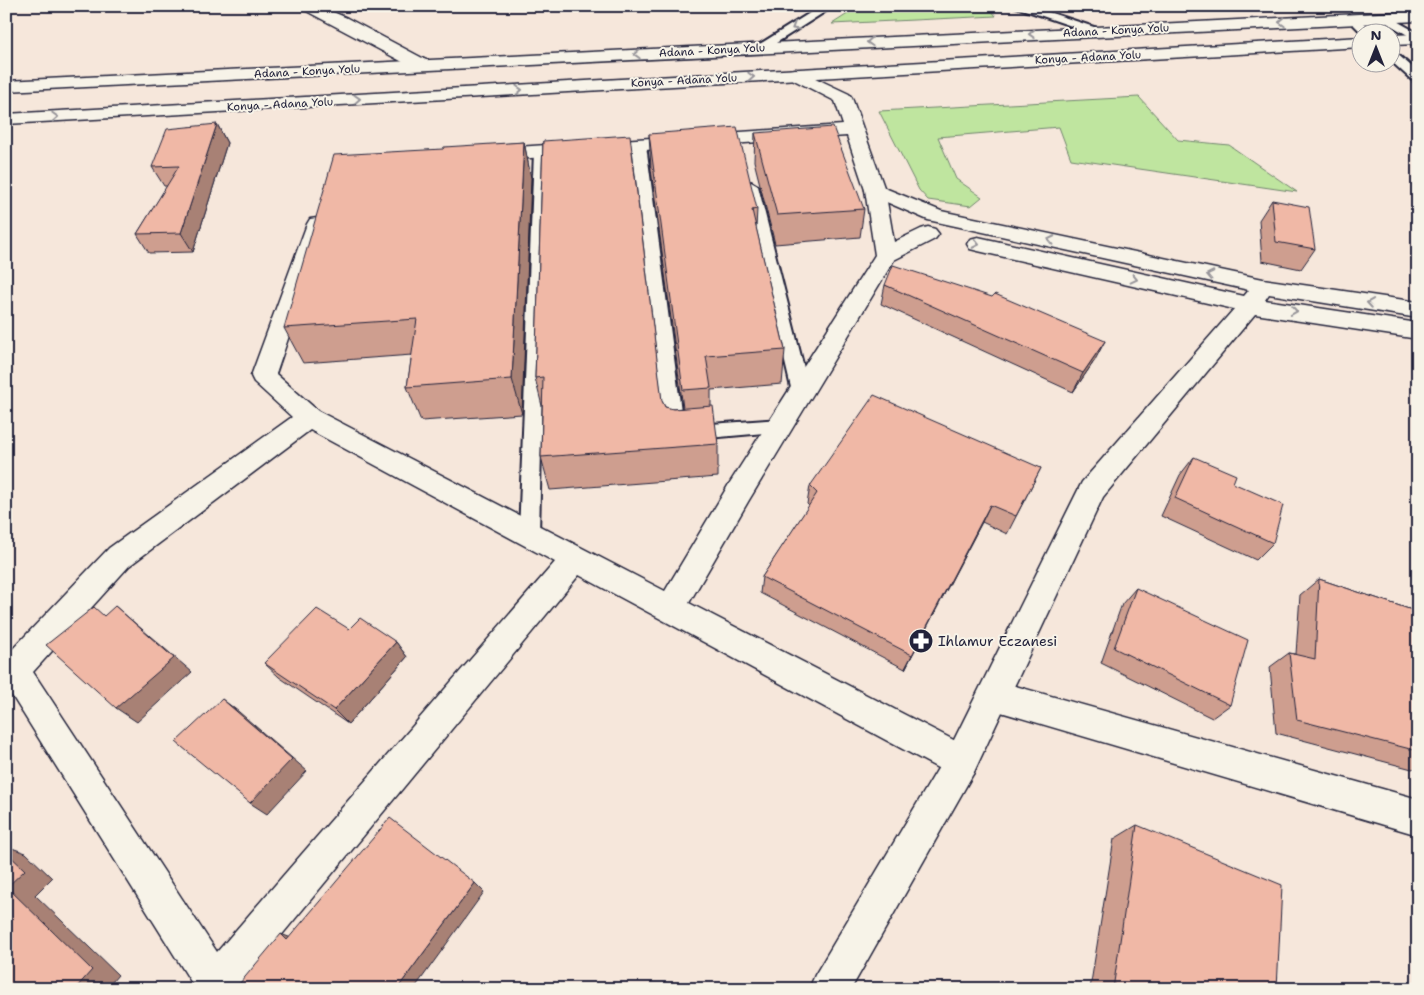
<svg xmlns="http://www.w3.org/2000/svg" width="1424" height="995" viewBox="0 0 1424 995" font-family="'Shantell Sans',sans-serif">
<rect width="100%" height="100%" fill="#f6e7db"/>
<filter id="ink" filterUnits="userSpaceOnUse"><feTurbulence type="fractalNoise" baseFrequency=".02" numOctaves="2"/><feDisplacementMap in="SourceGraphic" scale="10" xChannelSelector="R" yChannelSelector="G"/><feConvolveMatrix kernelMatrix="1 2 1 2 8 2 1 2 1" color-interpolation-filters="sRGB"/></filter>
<g filter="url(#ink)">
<path fill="#bfe59f" stroke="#70846d" d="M860 6H981L991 10 996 16 832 24Z
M1139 97 1178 140 1229 145 1297 192 1071 159 1059 127 938 137 956 179 982 197 971 206 928 200 919 190 879 111Z"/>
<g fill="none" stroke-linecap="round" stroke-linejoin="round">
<defs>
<path id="lane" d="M821 6H834L765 50 761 51 755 47Z
M1013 6H1030L1100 29 1102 31 1100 33H1092Z
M1384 14 1418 33V41L1380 19V15Z
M1354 16 1358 17 1373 32 1362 33 1348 19Z
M1392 52 1396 53 1418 72V83L1414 82 1392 62Z
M639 141 646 145 683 426 780 419 787 421 789 426 787 431 675 441 668 439 666 434 632 145Z
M541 148 548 152 539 534 536 540 529 543 522 540 519 534 534 152Z
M751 182 758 186 810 392 807 397 801 399 795 397 792 392 744 186Z"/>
<path id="street" d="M297 6H319L347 18 428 61 430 65 428 69H416Z
M796 69 849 94 852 98 885 190 894 242 921 229 928 227 935 229 939 234 935 239 894 260 749 500 689 603 973 750 978 762 973 774 961 779 949 774 579 575 237 989H191L193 985 6 686V656L109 548 292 417 254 382 251 376 307 224 310 219 317 218 324 219 327 224 276 374 318 411 665 591 729 484 875 255 865 190 847 136 488 161 481 159 478 155 481 151 488 149 843 125 835 101 790 78 787 74 790 70ZM310 430 555 562 217 952 33 672 129 566Z
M994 680 1418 799V835L994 710 983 706 978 695 983 684Z"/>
<path id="secondary" d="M875 184 941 211 1263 279 1418 302V318L1269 294 1265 300 1418 323V339L1255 314 1103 497 973 774 851 989H809L815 975 949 750 1082 482 1234 309 978 251 970 249 967 244 970 239 978 237 1244 296 1249 290 928 220 868 194 865 190 868 186Z"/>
<path id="highway" d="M1418 11V21L6 91V81Z
M1418 34V44L1392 45V35Z
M1362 37V47L6 124V114Z"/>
</defs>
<use href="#lane" stroke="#22223b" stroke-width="4"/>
<use href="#street" stroke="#22223b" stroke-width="3"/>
<use href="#secondary" stroke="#22223b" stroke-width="3"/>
<use href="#highway" stroke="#22223b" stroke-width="3"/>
<use href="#lane" fill="#f7f3e8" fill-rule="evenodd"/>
<use href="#street" fill="#f7f3e8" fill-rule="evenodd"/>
<use href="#secondary" fill="#f7f3e8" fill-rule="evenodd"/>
<use href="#highway" fill="#f7f3e8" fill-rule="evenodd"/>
</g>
<path fill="#ce9e8f" stroke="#22223b" d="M217 124 227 143 193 252 149 253 137 234 167 186H164L152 167Z
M755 133 864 209 860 237 775 244 754 161Z
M649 134 757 209 756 228 785 350 782 384 711 390V406L718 444V477L550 490 541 457 542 406 535 378 543 141 662 401 665 407 673 409 683 408 651 169Z
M524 142 531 178 522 414 421 421 407 387 412 355 303 363 284 328 443 149Z
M1272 200 1315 249 1301 269 1262 261 1259 220Z
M885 285 1095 360 1073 392 881 304Z
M1194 457 1273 543 1256 560 1161 516 1180 475Z
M1041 468 1007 534 982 522 905 669 760 593 762 577 809 506 807 504 810 486Z
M1319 579 1418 612V767L1412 769 1276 733 1270 667 1289 653 1296 654 1300 595Z
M1136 588 1230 705 1212 718 1101 663 1122 604Z
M349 629 396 642 407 657 348 724 279 677 264 663Z
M1137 825 1277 989H1090L1114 839Z"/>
<path fill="#a88174" stroke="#22223b" d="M217 124 227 143 193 252 181 233Z
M524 142 531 178 522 414 512 379Z
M1105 341 1095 360 1073 392 1083 373Z
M990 505 982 522 905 669 912 655Z
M115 606 192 672 137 722 116 708Z
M396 642 407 657 348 724 334 710Z
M222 699 239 712 307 771 267 814 250 803Z
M6 846 26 853 52 878 35 895 118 975 106 989H75L7 887Z
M475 883 484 892 414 989H397Z
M281 934 299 941 287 940Z"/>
<path fill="#f0b8a6" stroke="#22223b" d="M217 124 181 233 137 234 179 166 152 167 167 129Z
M737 127 757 209 752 210 785 350 706 356 711 388 683 390 649 134Z
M833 127 864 209 777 215 755 133Z
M630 135 662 401 665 407 673 409 713 406 718 444 541 457 543 377 535 378 543 141Z
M524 142 512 379 407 387 417 319 284 328 334 155 443 149 444 147Z
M1272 200 1309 207 1315 249 1276 242Z
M893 265 992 297 995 294 1105 341 1083 373 885 285Z
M874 395 1041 468 1016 516 990 505 912 655 762 577 817 493 810 486Z
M1194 457 1236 475 1233 483 1283 505 1273 543 1175 498Z
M1319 579 1418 612V751L1297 720 1289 653 1315 659Z
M1136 588 1248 640 1230 705 1114 648Z
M115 606 174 658 116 708 46 645 94 607 104 616Z
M317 609 349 629 360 618 396 642 334 710 264 663Z
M222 699 292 759 250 803 176 742Z
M390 818 475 883 397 989H235L281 934 287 940Z
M1137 825 1282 885 1277 989H1113Z
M6 852 25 870 7 887 92 970 75 989H6Z"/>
<defs><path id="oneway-chevron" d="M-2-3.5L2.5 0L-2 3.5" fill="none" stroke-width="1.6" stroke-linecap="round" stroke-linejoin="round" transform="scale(1.25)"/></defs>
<g stroke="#97959a">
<use href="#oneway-chevron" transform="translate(1282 22) rotate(177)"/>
<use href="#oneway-chevron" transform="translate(795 27) rotate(149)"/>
<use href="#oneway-chevron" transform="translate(1032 34) rotate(177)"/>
<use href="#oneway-chevron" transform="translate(870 42) rotate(177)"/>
<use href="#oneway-chevron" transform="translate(637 54) rotate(177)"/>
<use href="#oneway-chevron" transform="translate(751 77) rotate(-3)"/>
<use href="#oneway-chevron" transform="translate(519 90) rotate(-3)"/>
<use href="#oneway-chevron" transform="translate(357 99) rotate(-3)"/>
<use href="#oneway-chevron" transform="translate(55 117) rotate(-3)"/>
<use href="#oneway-chevron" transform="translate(1051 240) rotate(-168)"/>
<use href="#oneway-chevron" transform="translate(976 244) rotate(12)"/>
<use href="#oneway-chevron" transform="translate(1210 275) rotate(-168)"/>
<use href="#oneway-chevron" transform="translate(1134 279) rotate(13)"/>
<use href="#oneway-chevron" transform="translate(1370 303) rotate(-171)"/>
<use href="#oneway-chevron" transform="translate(1294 311) rotate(9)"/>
</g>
</g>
<defs>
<symbol id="pharmacy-disc" viewBox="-11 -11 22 22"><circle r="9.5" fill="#22223b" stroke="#f7f3e8"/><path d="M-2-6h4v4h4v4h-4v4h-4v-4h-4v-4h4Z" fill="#fff"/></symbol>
</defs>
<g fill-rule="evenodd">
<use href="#pharmacy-disc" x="907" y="627" width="28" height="28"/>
</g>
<g text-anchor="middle" stroke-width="4" stroke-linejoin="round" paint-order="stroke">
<g font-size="11" fill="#22223b" stroke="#f7f3e8">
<text transform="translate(1116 30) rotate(-3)" y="4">Adana - Konya Yolu</text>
<text transform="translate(712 50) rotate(-3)" y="4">Adana - Konya Yolu</text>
<text transform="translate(1088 57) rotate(-3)" y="4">Konya - Adana Yolu</text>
<text transform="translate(307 71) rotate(-3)" y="4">Adana - Konya Yolu</text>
<text transform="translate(684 80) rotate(-3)" y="4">Konya - Adana Yolu</text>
<text transform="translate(280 104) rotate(-3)" y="4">Konya - Adana Yolu</text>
</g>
<g font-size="14" fill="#22223b" stroke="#f7f3e8" text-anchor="start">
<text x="938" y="646">Ihlamur Eczanesi</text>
</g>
</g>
<rect width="1424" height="995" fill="none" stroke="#f7f3e8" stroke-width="25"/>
<rect x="12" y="12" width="1399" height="970" fill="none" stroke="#22223b" stroke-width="2" filter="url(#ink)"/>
<g transform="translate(1376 48)"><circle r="24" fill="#f7f3e8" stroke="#a29fa3"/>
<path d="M0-4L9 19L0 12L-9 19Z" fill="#22223b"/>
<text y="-8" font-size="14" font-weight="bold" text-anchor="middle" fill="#22223b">N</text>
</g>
</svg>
